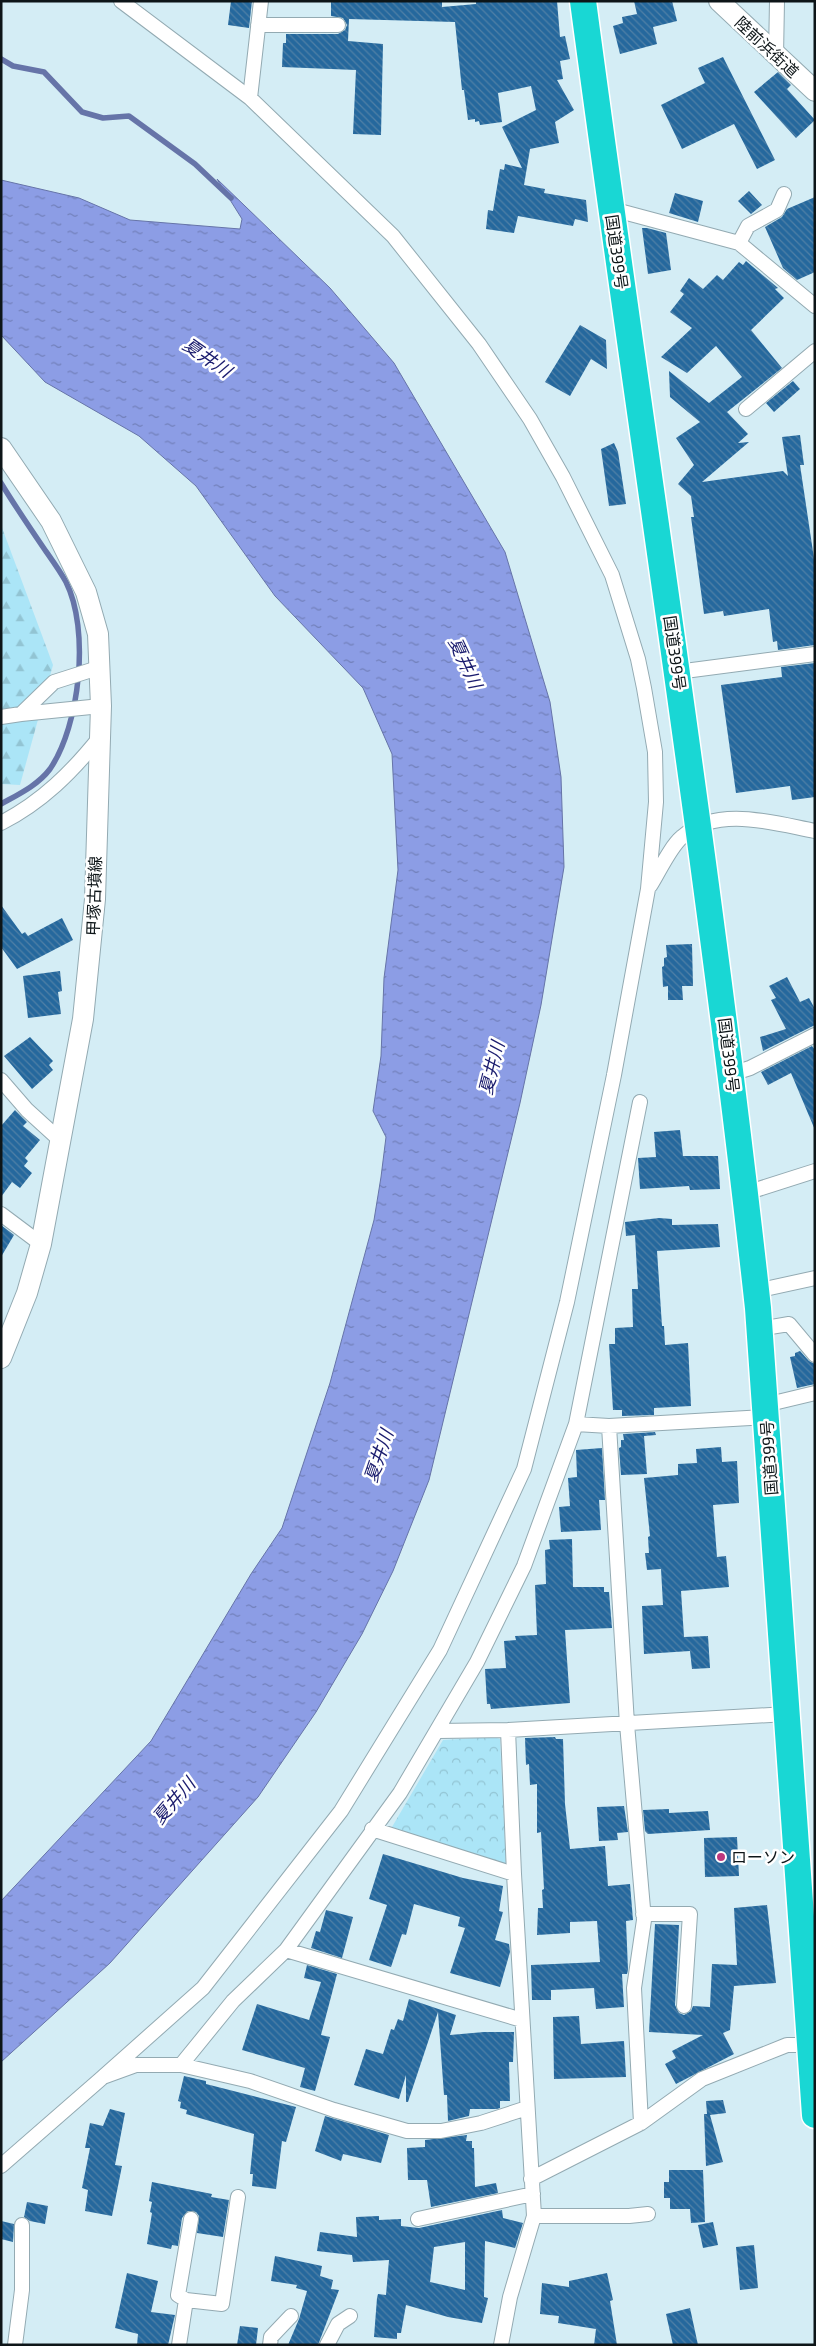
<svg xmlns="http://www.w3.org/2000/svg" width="816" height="2346" viewBox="0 0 816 2346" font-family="'Exo 2','Noto Sans JP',sans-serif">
<defs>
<pattern id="forest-firs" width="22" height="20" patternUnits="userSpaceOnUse" patternTransform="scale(1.25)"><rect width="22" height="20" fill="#abe5f7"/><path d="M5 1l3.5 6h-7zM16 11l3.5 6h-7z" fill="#92c4d3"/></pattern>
<pattern id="park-crowns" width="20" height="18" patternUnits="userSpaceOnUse" patternTransform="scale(1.25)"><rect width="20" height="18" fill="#abe5f7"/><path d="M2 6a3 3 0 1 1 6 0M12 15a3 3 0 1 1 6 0" fill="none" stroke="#92c4d3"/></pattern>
<pattern id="water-ripples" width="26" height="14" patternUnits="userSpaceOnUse" patternTransform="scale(1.25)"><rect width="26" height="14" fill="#8c9de5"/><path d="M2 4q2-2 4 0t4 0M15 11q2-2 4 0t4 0" fill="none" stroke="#717fb9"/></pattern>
<pattern id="building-back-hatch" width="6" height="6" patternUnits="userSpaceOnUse" patternTransform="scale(1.25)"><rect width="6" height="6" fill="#25689d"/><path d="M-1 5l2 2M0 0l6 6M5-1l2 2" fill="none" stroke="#5080a6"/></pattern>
</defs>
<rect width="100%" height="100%" fill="#d4edf5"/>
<path fill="url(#forest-firs)" d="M1 525 53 665 20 785 1 784Z"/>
<path fill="url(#park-crowns)" d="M494 1737 500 1739 506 1866 392 1827 443 1740Z"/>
<path fill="url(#water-ripples)" stroke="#6674a8" d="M217 179 330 288 394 363 505 552 550 702 561 777 564 867 541 1005 520 1103 429 1480 393 1571 362 1634 316 1712 258 1797 110 1963 1 2062V1901L151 1741 251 1574 282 1528 330 1383 374 1220 381 1177 386 1137 373 1111 381 1056 384 978 398 870 392 754 363 688 275 596 196 486 139 436 45 382 1 335V180L79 198 130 220 240 229 242 219Z"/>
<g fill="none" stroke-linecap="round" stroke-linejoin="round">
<path stroke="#6674a8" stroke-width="5.5" d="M1 59 13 66 44 72 82 112 103 118 129 116 195 164 231 198
M1 483C15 506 30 528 45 550 52 560 60 571 66 582 90 630 80 725 50 769 38 785 19 794 1 804"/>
</g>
<path fill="url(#building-back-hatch)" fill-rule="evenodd" d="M231 1H252L249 28 228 25Z
M331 1H442V7L476 4V1H557L560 37 565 36 570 59 560 61 563 79 557 80 574 110 555 122 559 143 530 149 524 185 545 189 544 193 586 200 588 222 575 219 573 226 518 216 514 233 486 229 488 210 493 211 500 169 504 170 505 164 522 168 502 127 536 110 531 86 498 93 502 122 480 125 479 121 475 122V119L468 120 464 90H462L455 22 349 19 348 41 383 44 381 135 353 134 356 70 282 67 283 43H286V34H338L345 30 347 25 343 18 331 16Z
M634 1H672L677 21 653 27 657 44 620 54 613 26 623 23 622 17 637 14Z
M723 57 775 160 757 169 734 124 682 149 661 105 705 83 698 68Z
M778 72 791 85 787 89 815 120 796 138 754 92Z
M749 191 762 205 751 214 738 201Z
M675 193 703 201 698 222 669 213Z
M815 197V272L797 280 783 268 765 227 782 217 787 209Z
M642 228H647L666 233 671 270 648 274Z
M746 261 778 288 775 289 784 298 751 330 782 368 727 412 748 434 738 443 749 442 702 482 783 471 788 476 782 437 800 435 804 465H800L815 565V645L778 650 777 641 773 642 769 609 724 616 723 611 704 614 691 517H694L691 496 678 484 694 465 676 438 700 422 670 397 669 371 709 403 742 377 716 346 687 373 661 357 692 328 670 312 684 294 680 291 689 278 703 289 717 275 723 280 739 262 743 265Z
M580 325 606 340 607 369 591 359 570 396 545 382Z
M793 381 800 389 774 412 766 403Z
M614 443 618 452 626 504 609 506 601 449Z
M815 663V797L792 800 790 786 736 793 721 685 782 677 781 667Z
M1 905 22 934 25 932 28 936 62 918 73 940 17 969 1 947Z
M692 944 693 986H682L683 1000H668V986L663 987 662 967 664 966V958L667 957 666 945Z
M60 971 62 991 58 992 61 1014 28 1018 23 976Z
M787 977 800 1002 809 998 815 1009V1025L763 1051 760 1037 786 1029 771 1000 776 998 769 986Z
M30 1037 53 1061 49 1065 53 1070 32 1089 4 1056Z
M812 1046 815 1050V1130L791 1073 768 1085 761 1072Z
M15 1110 27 1122 23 1126 40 1140 25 1158 28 1161 24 1166 32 1173 20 1188 12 1182 1 1197V1126Z
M680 1130 683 1156H718L720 1189 690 1190 689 1186 640 1189 638 1158 656 1157 654 1132Z
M659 1218 672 1219V1225L718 1224 720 1247 657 1251 662 1326H664L665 1345 688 1343 691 1406 654 1408V1415L622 1416V1410H613L609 1344H615V1328L633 1327 632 1289H638L635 1235 626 1236 625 1222Z
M1 1225 14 1235 1 1257Z
M800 1351 809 1361 815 1364V1384L797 1388 790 1357 795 1356V1353Z
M655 1432 656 1435 644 1436 647 1474 621 1475 619 1448 621 1447V1440H624L623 1434Z
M721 1447 722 1462 737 1461 739 1503 713 1505 717 1557 726 1556 729 1587 681 1591 684 1637 708 1636 710 1668 692 1669 690 1651 644 1654 642 1606 663 1605 661 1569 647 1570 645 1553H649L648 1537 650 1536 644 1478 678 1475V1464L697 1463 696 1449Z
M602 1448 605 1500H599L601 1530 561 1532 559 1507 570 1506 568 1478 577 1477 576 1450Z
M572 1539 573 1587H604V1592H609L612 1628 565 1630 570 1703 491 1709 490 1704H487L485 1669 506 1668 504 1641 516 1640 515 1636 537 1635 535 1585 546 1584 545 1550 550 1549 549 1540Z
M555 1737 556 1739H563L565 1804 570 1849 605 1846 608 1886 630 1884 633 1920 626 1921 628 1970 627 1974H622L624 2007 596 2009 594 1988 551 1990V2000H532L531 1965 600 1962 597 1921 570 1922V1933L537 1935 538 1908H543L542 1890 544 1889 541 1832 537 1833V1784L530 1785 529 1764 526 1765 525 1738Z
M624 1806 628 1832 617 1833 618 1840 599 1841 597 1807Z
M669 1809V1813L708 1811 710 1830 648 1834 645 1831 643 1810Z
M737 1837 739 1876 705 1877 704 1838Z
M383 1854 463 1878 503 1886 499 1911 503 1912 495 1940 509 1944 510 1952 500 1987 450 1973 465 1928 458 1926 460 1917 414 1904 406 1935 402 1934 391 1967 369 1960 387 1905 369 1899Z
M767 1905 776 1983 734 1986 730 2030 723 2033 734 2054 676 2084 665 2064 676 2058 672 2051 703 2035 649 2032 655 1924 679 1925 675 2005 679 2013 684 2015 691 2011 693 2006 710 2007 712 1964 737 1965 734 1908Z
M326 1910 353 1917 342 1958 311 1948 316 1931 320 1932Z
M307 1965 337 1974 321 2035 330 2037 315 2091 300 2087 305 2068 242 2050 257 2004 309 2020 321 1982 304 1978Z
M409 1999 456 2015 450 2035 484 2032H514L513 2062H509L510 2101H500V2108L497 2109H470L469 2116 448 2121 447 2095H444L438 2012 408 2102H406V2075L399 2099 354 2085 366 2049 383 2054 391 2029 394 2030 398 2019 403 2021Z
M579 2016 581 2044 624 2041 626 2077 554 2079 553 2017Z
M184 2076 206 2081V2084L296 2107 286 2142 282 2141 276 2189 252 2186 253 2174H250L254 2134 186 2114 187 2110 180 2108 181 2102 178 2101Z
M723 2100 726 2113 710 2115 723 2162 706 2166 704 2114H707L706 2101Z
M110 2109 125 2113 115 2165 122 2166 112 2216 85 2211 88 2190 82 2188 90 2148H85L90 2123 103 2126Z
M325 2116 389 2135 381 2163 343 2154 341 2161 315 2151Z
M467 2135 466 2141H472V2148H474L475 2187 496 2183 498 2193 431 2207 427 2180H408L407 2148 425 2147V2140Z
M669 2170H703L705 2222 691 2223 690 2209H670V2198H664V2182H669Z
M152 2182 212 2194 211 2197 229 2200 223 2237 197 2233 199 2216 196 2212 188 2211 182 2218 178 2246 172 2245 171 2249 147 2244 152 2213 150 2212 152 2202 149 2201Z
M27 2202 48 2206 45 2224 30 2221 24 2217Z
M502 2210 503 2218 523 2223 515 2248 485 2241 484 2297 488 2298 482 2323 448 2317 406 2305 401 2333H397V2339L374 2337 377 2298 378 2294 386 2295 389 2260 353 2262 352 2255 317 2251 320 2232 357 2237 356 2217 379 2216V2220L401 2219V2226L419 2228ZM465 2242V2290L430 2282 434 2247Z
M1 2221 14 2224 13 2242 1 2239Z
M713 2222 718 2245 703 2248 698 2225Z
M754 2245 758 2288 740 2290 736 2247Z
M275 2256 322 2266 320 2276 333 2280 331 2289 339 2290 318 2345H288L299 2319 307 2291 296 2288 297 2285 271 2281Z
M127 2273 158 2281 151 2312 175 2315 168 2345H137L138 2334 115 2328Z
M607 2273 613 2300 610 2301 617 2345H594L596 2329 558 2323 559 2316 540 2314 542 2283 569 2287V2281Z
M690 2308 698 2345H673L666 2314Z
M240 2326 258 2328 256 2345H237Z"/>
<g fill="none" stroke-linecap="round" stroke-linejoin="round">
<defs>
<path id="street" d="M258 25H338
M776 56 777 1
M250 98 261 1
M607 213 623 212 739 243 815 306
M739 243 748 226 777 210 784 194
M746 409 815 351
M677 672 815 654
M21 714 101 706
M1 717 21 714 54 682 101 667
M1 823C42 802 72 772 100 737
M650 886C659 872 670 847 682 837 717 805 773 823 815 831
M731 1074 750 1068 815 1035
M1 1080 27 1110 61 1141
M746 1193 815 1171
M1 1214 41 1244
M756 1291 815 1278
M759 1329 789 1324 815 1355
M765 1405 815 1393
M576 1424 609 1426 766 1417
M609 1426 627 1724 644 1920 634 1988 641 2123
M438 1731 508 1730 787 1714
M372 1829 514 1874
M643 1914H690L684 2006
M286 1950 522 2020
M103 2077 203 1988 341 1811 440 1650 524 1469 567 1302 614 1075 648 889 656 802 655 752 644 688 638 659 612 575 563 477 530 419 479 344 393 236 250 98 121 1
M527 2108 481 2123 441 2131H407L334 2110 250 2081 181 2065 233 2001 286 1950 400 1793 477 1662 524 1566 576 1424 640 1102
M1 2166 103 2077 136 2065H181
M531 2179 641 2123 702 2079 787 2045H813
M534 2216H629L648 2214
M191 2219 178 2295 186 2300 222 2304 238 2197
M418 2219 533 2194
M15 2345 22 2290V2225
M179 2345 186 2300
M270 2345 271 2337 291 2316
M327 2345 338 2324 350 2316
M501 2345 510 2297 534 2216 514 1874 508 1730"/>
<path id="secondary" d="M719 1 815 91
M1 448 51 521 86 592 98 634 101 706 95 899 83 1019 41 1244 27 1293 1 1358"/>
<path id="highway" d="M583 1C641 437 710 871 758 1308L815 2115"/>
</defs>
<use href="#street" stroke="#93aab2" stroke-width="16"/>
<use href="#secondary" stroke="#93aab2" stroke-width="22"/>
<use href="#highway" stroke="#fff" stroke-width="29"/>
<use href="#street" stroke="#fff" stroke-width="14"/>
<use href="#secondary" stroke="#fff" stroke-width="20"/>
<use href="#highway" stroke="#19d7d4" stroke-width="26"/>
</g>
<circle fill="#bd387d" stroke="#fff" stroke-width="2" cx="721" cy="1857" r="5"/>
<g text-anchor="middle" stroke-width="5" stroke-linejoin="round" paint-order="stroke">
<g font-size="16" fill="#0d1518" stroke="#fff">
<text transform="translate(767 47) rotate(43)" y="6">陸前浜街道</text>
<text transform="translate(617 252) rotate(82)" y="6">国道399号</text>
<text transform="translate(675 653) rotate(82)" y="6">国道399号</text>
<text transform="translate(94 896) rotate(-88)" y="6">甲塚古墳線</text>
<text transform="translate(729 1055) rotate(83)" y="6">国道399号</text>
<text transform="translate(769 1458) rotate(-94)" y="6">国道399号</text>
</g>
<g font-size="16" fill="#0d1518" stroke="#fff" text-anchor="start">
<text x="731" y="1863">ローソン</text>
</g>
<g font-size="18" font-style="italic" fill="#1a1c6e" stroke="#fff">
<text transform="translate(207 358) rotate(35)" y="6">夏井川</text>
<text transform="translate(465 663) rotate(65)" y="6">夏井川</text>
<text transform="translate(492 1068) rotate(-76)" y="6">夏井川</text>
<text transform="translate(379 1456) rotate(-71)" y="6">夏井川</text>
<text transform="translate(174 1801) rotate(-49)" y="6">夏井川</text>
</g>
</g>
<rect width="816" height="2346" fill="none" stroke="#0d1518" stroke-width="5"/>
</svg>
